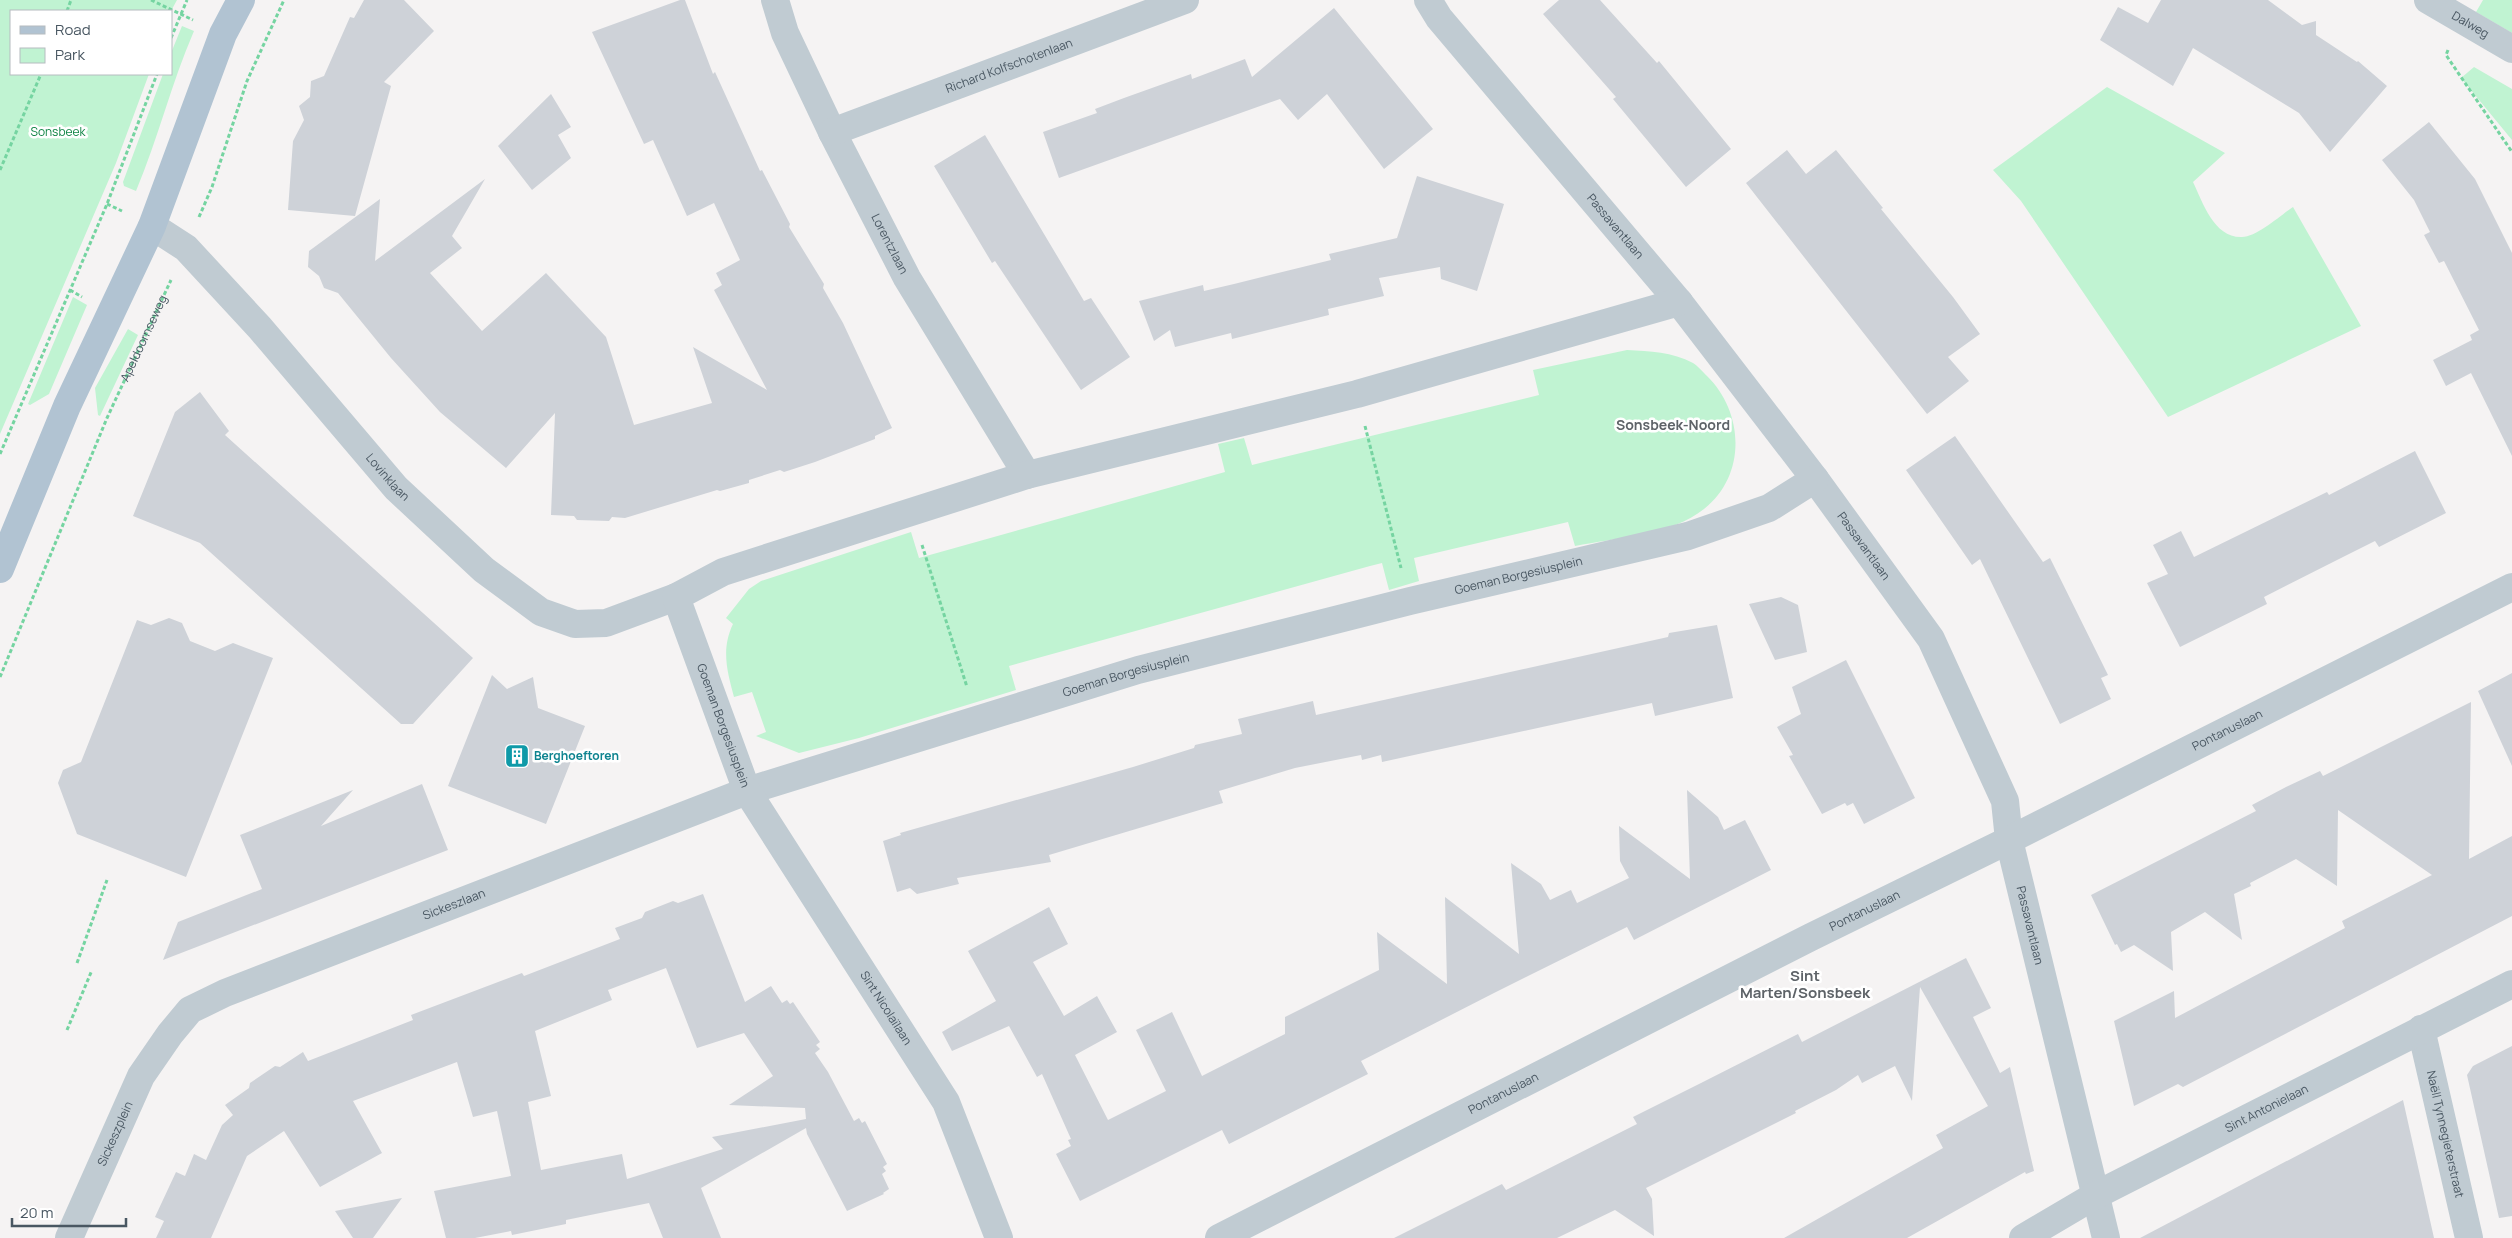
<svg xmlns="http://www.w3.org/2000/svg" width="2512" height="1238" viewBox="0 0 2512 1238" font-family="Manrope,sans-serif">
<rect width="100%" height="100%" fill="#f5f3f3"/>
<path fill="#c0f3d2" d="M0 0H177L171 11H11V74H149L116 163 0 434Z
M2483 0H2512V33L2476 12Z
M182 26 194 31C171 84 158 139 136 191L124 186 123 182 163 74H171V53Z
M2474 67 2512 89V140L2461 78Z
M2107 87 2225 153 2193 182C2203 203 2214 238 2242 237 2257 237 2281 215 2293 207L2361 326 2168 417 2021 201 1993 170Z
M73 297 87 305 49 394 30 405 28 404Z
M128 329 138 335 100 416 98 415 95 388Z
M1627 350C1650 351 1672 352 1693 363 1698 366 1703 372 1707 376 1744 412 1747 475 1704 509 1672 535 1615 538 1575 546L1568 522 1414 558 1419 581 1389 590 1382 563 1370 566 1009 666 1016 690 859 738 799 753 756 736 766 732 752 692 734 697C727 671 721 649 733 624L726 618 749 589 761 581 911 532 919 558 1225 472 1218 444 1244 438 1252 465 1539 395 1533 370Z"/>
<path fill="#ced2d8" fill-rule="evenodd" d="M364 0H404L434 31 384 82 391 86 355 216 288 210 293 141 304 120 299 106 310 97 311 81 324 76 350 17 354 18Z
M680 0H685L713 74 715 72 760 171 762 170 790 224 789 227 824 284 823 288 843 323 892 428 875 436V439L815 462 784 472 780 470 749 480V483L720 491 717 490 625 518 612 517 609 521 577 520 574 516 551 515 555 413 506 468 440 412 391 358 338 293 324 288 319 276 308 267 309 251 380 199 375 261 485 179 452 236 462 248 430 273 482 331 546 273 606 337 634 425 712 403 693 347 767 390 714 290 722 285 716 273 740 260 714 203 687 216 653 140 644 144 592 32Z
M1559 0H1600L1657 63 1659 61 1731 149 1686 187 1613 99 1616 97 1543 14Z
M2161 0H2268L2302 25 2316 21V35L2357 62 2358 61 2387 86 2330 152 2299 113 2193 48 2173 86 2100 40 2118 7 2148 23Z
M1334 8 1433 129 1384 169 1327 94 1298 120 1280 99 1059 178 1043 132 1097 113 1095 109 1124 98 1191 74 1192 79 1245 59 1252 77Z
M551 94 571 127 558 135 571 158 532 190 498 146Z
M2429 122 2475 179 2512 253V456L2471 373 2446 386 2433 360 2472 340 2470 335 2479 330 2444 261 2439 263 2424 235 2430 232 2414 200 2382 160Z
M985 135 1084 301 1091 298 1130 357 1081 390 995 261 992 263 934 166Z
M1787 150 1806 174 1836 150 1883 208 1881 209 1953 297 1980 334 1948 357 1969 381 1927 414 1746 183Z
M1417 176 1504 204 1477 291 1441 279 1440 267 1379 278 1384 296 1328 309 1329 315 1232 339 1231 333 1175 347 1170 330 1154 341 1139 301 1203 285 1204 291 1234 284 1331 260 1329 254 1397 238Z
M200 392 229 431 225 435 473 658 413 724H401L200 543 133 516 175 412Z
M1955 436 2043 562 2050 558 2108 675 2101 678 2111 699 2060 724 1980 559 1972 565 1906 470Z
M2415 451 2446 513 2379 547 2375 541 2343 557 2264 597 2267 604 2180 647 2147 583 2168 574 2153 545 2181 531 2194 557 2327 492 2329 495Z
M1781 597 1798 605 1807 652 1775 660 1749 604Z
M169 618 182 623 190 641 215 651 233 643 273 658 186 877 77 834 58 783 63 770 81 762 137 620 151 625Z
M1717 625 1733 698 1655 716 1652 703 1382 762 1381 755 1362 760 1361 755 1295 768 1219 791 1223 803 1049 855 1051 862 957 878 959 884 917 894 910 888 897 892 883 841 901 835 900 833 1133 767 1194 748 1195 745 1242 734 1238 719 1313 701 1316 715 1668 637 1669 633Z
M1846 660 1915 798 1864 824 1853 803 1847 806 1845 803 1822 814 1789 756 1793 755 1777 727 1801 714 1792 687Z
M2512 673V766L2478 691Z
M492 675 507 689 533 677 538 708 585 726 546 824 448 786Z
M2471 702 2469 859 2512 836V916L2183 1087 2178 1084 2134 1106 2114 1021 2174 991 2175 1018 2345 928 2342 921 2432 875 2338 810 2337 886 2296 859 2250 883 2251 886 2234 894 2242 940 2205 912 2171 932 2173 971 2134 945 2121 952 2117 944 2115 945 2091 895 2256 811 2252 805 2286 787 2320 771 2323 776Z
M422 784 448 850 163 960 178 922 262 889 240 835 353 790 321 826Z
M1687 790 1718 817 1724 830 1745 820 1771 870 1634 940 1627 927 1494 993 1361 1061 1368 1074 1229 1144 1222 1130 1080 1201 1056 1154 1071 1146 1068 1140 1071 1139 1042 1074 1037 1077 1009 1026 952 1051 942 1032 996 1001 968 951 1049 907 1068 944 1033 962 1064 1016 1097 996 1117 1032 1075 1055 1108 1120 1166 1091 1136 1030 1172 1012 1202 1076 1285 1034V1017L1379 970 1377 932 1447 984 1445 897 1519 954 1511 863 1541 884 1550 900 1571 890 1577 903 1629 878 1620 861 1619 826 1690 879Z
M703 894 745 1002 771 986 782 1003 787 1000 790 1004 793 1002 820 1042 816 1045 820 1049 815 1053 828 1072 854 1121 859 1118 862 1123 865 1121 887 1164 883 1167 886 1171 882 1174 889 1189 883 1193 884 1194 847 1211 807 1134 806 1128 701 1188 721 1238H663L649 1203 566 1220V1224L512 1235 511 1231 475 1238H446L434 1191 511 1176 497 1111 473 1117 457 1062 353 1101 382 1153 320 1187 284 1131 247 1156 211 1238H156L164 1221 155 1217 176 1172 185 1176 194 1154 206 1160 222 1125 233 1115 225 1105 249 1088 250 1083 275 1066 280 1067 303 1052 308 1061 413 1020 411 1015 522 973 524 976 620 939 615 928 642 918 645 912 673 901 678 903ZM666 968 697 1048 744 1033 773 1076 729 1105 805 1108 806 1119 712 1137 723 1149 627 1179 622 1154 541 1170 528 1102 551 1096 535 1031 612 1000 608 990Z
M1966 958 1991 1008 1973 1017 2000 1073 2010 1067 2034 1171 2026 1174 2025 1172 1907 1238H1784L1943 1148 1936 1135 1988 1106 1920 987 1912 1101 1895 1066 1862 1083 1858 1075 1836 1090 1795 1111 1796 1113 1646 1188 1652 1199 1654 1236 1615 1210 1557 1238H1394L1502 1184 1506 1190 1637 1124 1633 1117 1701 1083 1798 1034 1802 1042Z
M2512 1046V1216L2499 1218 2467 1075 2473 1066Z
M2403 1100 2434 1238H2140L2201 1206Z
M402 1198 373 1238H353L335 1211Z"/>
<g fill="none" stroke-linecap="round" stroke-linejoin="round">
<g stroke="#75d4a1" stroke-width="3" stroke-dasharray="4 2.5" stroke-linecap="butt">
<path d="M151 0 193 20"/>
<path d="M67 11 71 0"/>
<path d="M171 38 187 0"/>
<path d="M2448 50 2446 55 2512 152"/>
<path d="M0 170 41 74"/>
<path d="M107 204 122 211"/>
<path d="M199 217 212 187 247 81 284 0"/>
<path d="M70 290 82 297"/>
<path d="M1365 426 1401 568"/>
<path d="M0 454 107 204 157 74"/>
<path d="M922 545 967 687"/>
<path id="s1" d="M0 677 107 418 171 280"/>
<path d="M77 963 107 880"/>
<path d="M67 1030 92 970"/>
</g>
<g stroke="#c0cbd2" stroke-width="28">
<path id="s2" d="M775 0 785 33 832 132 907 278 1027 475"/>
<path id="s3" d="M1428 0 1439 18 1679 302 1815 479 1931 639 2005 801 2009 840 2106 1238"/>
<path id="s4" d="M2428 0 2512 49"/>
<path id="s5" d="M832 132 1185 0"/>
<path id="s6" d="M152 226 186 248 260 328 396 488 484 570 541 612 575 624 606 623 676 597"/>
<path id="s7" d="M1679 302 1357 394 1027 475 723 572 676 597 747 791 1138 670 1410 601 1688 536 1769 508 1815 479"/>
<path id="s8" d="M2421 1029 2469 1238"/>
<path id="s9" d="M69 1238 141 1076 170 1034 190 1010 225 993 747 791 946 1102 999 1238"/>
<path id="s10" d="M1219 1238 1811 937 2009 840 2512 587"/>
<path id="s11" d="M2023 1238 2096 1195 2512 984"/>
</g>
<path stroke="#b1c3d2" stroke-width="28" d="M0 569 67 406 152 226 223 34 241 0"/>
</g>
<defs>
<symbol id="building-square" viewBox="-11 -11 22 22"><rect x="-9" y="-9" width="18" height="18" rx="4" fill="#0f9aa8" stroke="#fff"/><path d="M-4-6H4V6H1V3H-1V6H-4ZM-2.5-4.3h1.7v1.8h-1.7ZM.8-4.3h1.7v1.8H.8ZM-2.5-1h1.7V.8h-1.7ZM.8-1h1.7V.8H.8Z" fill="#fff"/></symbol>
</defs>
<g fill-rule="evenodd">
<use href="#building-square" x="503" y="742" width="28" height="28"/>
</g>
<g text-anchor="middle" stroke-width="5" stroke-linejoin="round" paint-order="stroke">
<g font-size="12" fill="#495762" stroke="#fff">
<text dy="4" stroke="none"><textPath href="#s4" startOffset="49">Dalweg</textPath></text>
<text dy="4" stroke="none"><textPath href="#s5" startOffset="189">Richard Kolfschotenlaan</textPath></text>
<text dy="4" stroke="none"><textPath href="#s3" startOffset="294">Passavantlaan</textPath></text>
<text dy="4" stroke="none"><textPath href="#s2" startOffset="270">Lorentzlaan</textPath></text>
<text dy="4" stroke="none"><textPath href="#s1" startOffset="368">Apeldoornseweg</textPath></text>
<text dy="4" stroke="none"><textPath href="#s6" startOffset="346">Lovinklaan</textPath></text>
<text dy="4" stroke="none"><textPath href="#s3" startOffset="699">Passavantlaan</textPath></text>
<text dy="4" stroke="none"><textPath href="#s7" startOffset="2055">Goeman Borgesiusplein</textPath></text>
<text dy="4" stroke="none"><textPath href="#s7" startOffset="1650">Goeman Borgesiusplein</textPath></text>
<text dy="4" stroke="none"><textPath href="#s7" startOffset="1184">Goeman Borgesiusplein</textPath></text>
<text dy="4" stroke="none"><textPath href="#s10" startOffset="1129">Pontanuslaan</textPath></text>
<text dy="4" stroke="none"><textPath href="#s9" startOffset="544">Sickeszlaan</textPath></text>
<text dy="4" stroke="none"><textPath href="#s10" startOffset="724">Pontanuslaan</textPath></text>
<text dy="4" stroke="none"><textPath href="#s3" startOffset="1119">Passavantlaan</textPath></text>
<text dy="4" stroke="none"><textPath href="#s9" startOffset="1116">Sint Nicolaïlaan</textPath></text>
<text dy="4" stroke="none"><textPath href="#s10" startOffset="319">Pontanuslaan</textPath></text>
<text dy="4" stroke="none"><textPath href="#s11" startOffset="276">Sint Antonielaan</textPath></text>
<text dy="4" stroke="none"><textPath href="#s9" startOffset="114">Sickeszplein</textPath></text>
<text dy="4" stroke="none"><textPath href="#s8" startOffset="108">Naëll Tynnegieterstraat</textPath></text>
</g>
<g font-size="12" fill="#128546" stroke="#fff">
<text x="58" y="136">Sonsbeek</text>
</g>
<g font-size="12" font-weight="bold" fill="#0d838f" stroke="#fff" text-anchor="start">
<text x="534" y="760">Berghoeftoren</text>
</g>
<g font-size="14" font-weight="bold" fill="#5e6368" stroke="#fff">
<text x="1673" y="430">Sonsbeek-Noord</text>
</g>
<g font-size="15" font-weight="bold" fill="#5e6368" stroke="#fff">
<text x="1805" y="981">Sint<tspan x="1805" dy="17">Marten/Sonsbeek</tspan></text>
</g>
</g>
<rect x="10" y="10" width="162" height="65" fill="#ffffff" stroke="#b6bcc0"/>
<rect x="20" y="26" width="25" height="8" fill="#b1c3d2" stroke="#b6bcc0"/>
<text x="55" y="35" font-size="15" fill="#495762">Road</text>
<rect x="20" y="48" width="25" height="15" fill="#c0f3d2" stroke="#b6bcc0"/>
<text x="55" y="60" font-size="15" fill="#495762">Park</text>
<path d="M12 1218v8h114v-8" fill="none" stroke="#495762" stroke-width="2.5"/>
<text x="20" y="1218" font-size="15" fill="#495762" stroke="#ffffff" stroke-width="4" paint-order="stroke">20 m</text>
</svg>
